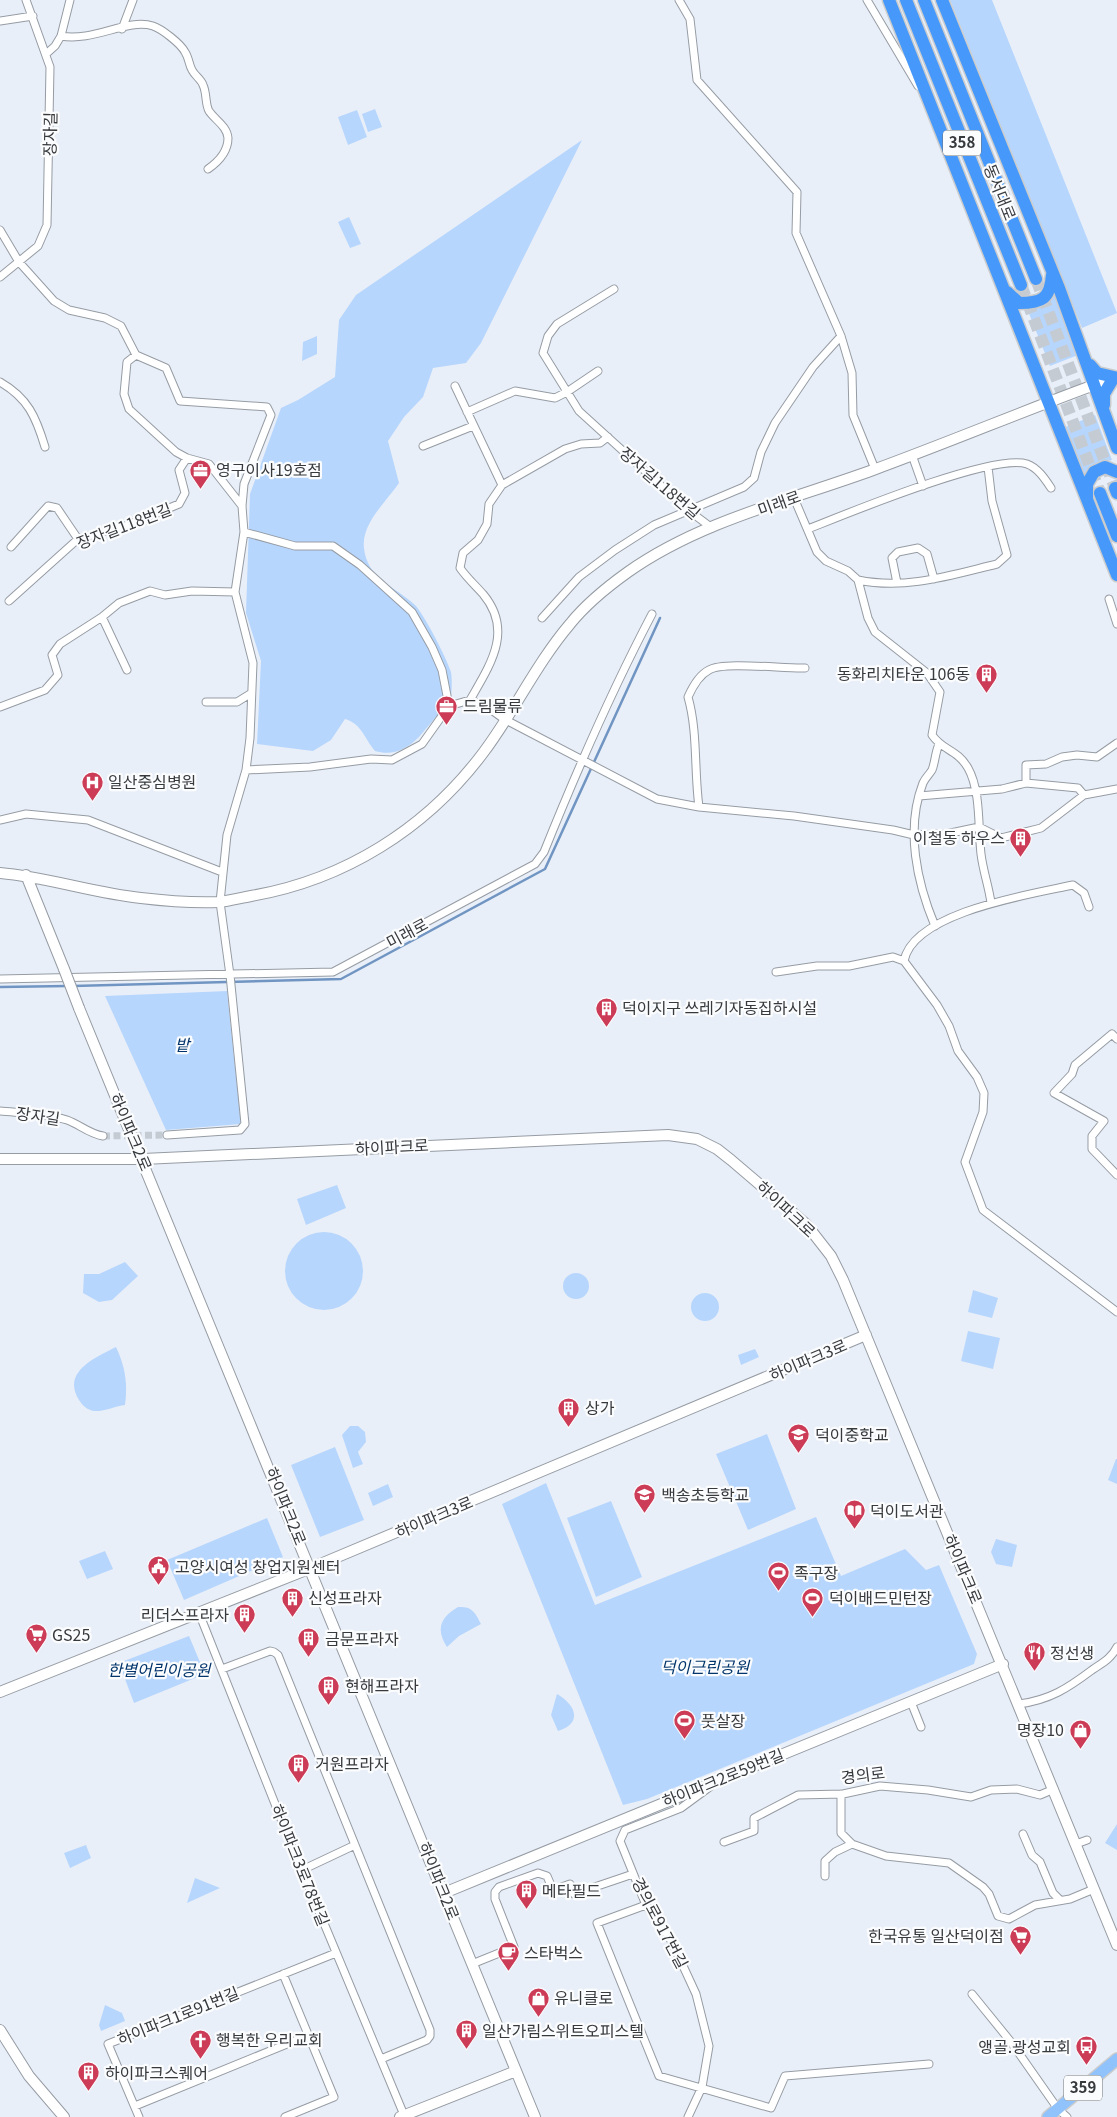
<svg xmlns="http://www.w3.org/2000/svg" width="1117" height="2117" viewBox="0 0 1117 2117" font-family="Georgia,'Noto Sans KR',serif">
<rect width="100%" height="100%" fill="#e9eff8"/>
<path fill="#b7d6fd" d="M950 0H992L1117 313 1082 328Z
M375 109 382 127 368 132 362 114Z
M357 110 367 137 348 145 338 117Z
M582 140 481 343 466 363 433 368 423 397 404 417 388 441 399 483C386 502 361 524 364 548 367 579 396 587 415 605 424 614 447 659 451 672 452 678 452 690 451 695 449 703 425 730 419 737 406 750 392 756 375 751 364 738 362 724 345 719L331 740 313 751 257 744 261 661 246 613 250 494 281 408 298 400 335 377 339 320 356 295Z
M349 217 361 244 350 248 338 222Z
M1055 293 1078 355 1050 366 1028 311 1048 303Z
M317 336V354L302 361 303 342Z
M1095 415 1112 460 1091 466 1082 478 1063 428Z
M227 991 241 1124 166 1130 105 996Z
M337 1185 346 1208 306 1225 297 1199Z
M285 1271a39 39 0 1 1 78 0a39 39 0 1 1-78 0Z
M125 1262 138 1276 112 1300 99 1302 83 1293 84 1274H99Z
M563 1286a13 13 0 1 1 26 0a13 13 0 1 1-26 0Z
M973 1290 998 1298 992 1318 968 1312Z
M691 1307a14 14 0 1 1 28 0a14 14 0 1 1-28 0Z
M968 1331 1000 1338 993 1369 961 1361Z
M116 1347C125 1366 128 1383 125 1405 116 1406 103 1412 94 1411 87 1410 82 1405 79 1400 61 1372 96 1357 116 1347Z
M755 1349 759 1357 741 1365 738 1355Z
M350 1426H358L365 1432 366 1442 358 1452 363 1464 353 1468 342 1435Z
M767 1434 796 1509 748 1530 716 1454Z
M335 1447 364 1520 320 1537 291 1465Z
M1116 1459H1117V1484L1108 1480Z
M546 1483 595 1605 816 1517 841 1576 905 1549 926 1570 939 1565 977 1654 974 1664 647 1799 623 1805 502 1504Z
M388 1484 393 1497 373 1506 368 1493Z
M611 1501 642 1577 596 1597 567 1518Z
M267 1518 283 1557 184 1600 167 1560Z
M996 1539 1017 1545 1012 1567 996 1564 991 1552Z
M105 1551 113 1569 87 1579 79 1561Z
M458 1607C472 1606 475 1612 481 1624L459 1636 447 1647C435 1629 441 1617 458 1607Z
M189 1636 205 1674 134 1703 119 1663Z
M557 1694C576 1705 583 1723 558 1731L551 1715Z
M1117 1824V1850L1105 1843Z
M86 1845 91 1858 70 1868 64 1853Z
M195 1878 220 1888 187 1903Z
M105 2005 122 2013 125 2021 101 2031 99 2025Z"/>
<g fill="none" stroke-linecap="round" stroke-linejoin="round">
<path stroke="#7095c2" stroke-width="2.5" d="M73 986 341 979 545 869 660 618
M0 987 67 986"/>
<path stroke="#c5cbd3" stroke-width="7" stroke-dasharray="7 3.5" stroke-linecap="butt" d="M103 1136 167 1135"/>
<path stroke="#c5cbd3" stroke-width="12" stroke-dasharray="12 6" stroke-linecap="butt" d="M1036 279 1115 488
M1021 285 1100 493"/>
<defs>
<path id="street" d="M679 0 690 19 697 80 797 192 796 233 841 336 852 373 853 415 875 469
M867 0 918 86
M0 21 33 16
M122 29 133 0
M61 36 70 0
M46 54 55 46 61 36C94 42 127 18 153 26 162 29 181 44 185 52 189 58 189 65 192 70 195 76 201 79 203 85 207 93 205 104 209 111 215 120 227 126 228 138 228 151 218 162 208 169
M0 230 19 262 54 301 69 310 105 318 121 326 136 355 166 368 180 401 267 407 271 415 244 484 242 506 244 532 235 592 253 663 250 738 246 770 227 835 220 902 230 975 245 1124 240 1130 167 1135
M0 277 38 246 47 225 50 67 26 0
M614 289 557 324 548 336 543 353 579 411 688 510 712 528
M136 355 127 362 124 394 129 409 176 452 187 458 209 464 242 506
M0 382C28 398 36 417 45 447
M455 386 502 485
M467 412 515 391 555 398 567 392 598 371
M423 446 473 426
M912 455 923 486
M794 498 817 552 826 561 848 571 858 580 868 618 875 632 927 673 940 692 932 735C943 751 957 749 968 768 981 791 978 828 981 854 983 871 989 887 991 903
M808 529C846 514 993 453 1027 464 1038 468 1045 479 1051 488
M244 532 295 546H333L360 565 412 612 432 647 442 670 449 706
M11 547 48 506 57 508 78 539
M858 580C906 590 951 575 997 564L1007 555 992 501 988 467
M897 583 892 558 898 552 918 548 927 554 934 579
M1109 599 1117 624
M9 601 78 539 128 525 179 504 185 493 179 470 187 458
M102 617 127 670
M542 618 579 577 615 550 654 525 744 487 754 478 761 452 775 423 813 367 841 336
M470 700C490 665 514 631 483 594 475 585 467 578 460 568L463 553 478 540 487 524 489 504 502 485 565 449 581 444 600 443 608 437
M206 702H237L250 694
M0 707 45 690 58 675 52 655 60 644 102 617 119 603 150 591 165 595 192 591 235 592
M246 770 310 767 371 759 392 760 422 744 449 706 470 700 486 706 504 719 657 799 699 807 794 816 893 830 914 835 946 834 979 827 1001 838 1041 828 1084 795 1117 789
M1026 783V765L1046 764 1062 757 1077 755 1097 757 1117 743
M919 796 1002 789 1026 783 1078 788 1084 795
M699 807C694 771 698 732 688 697 692 688 699 675 709 670 723 661 785 669 805 668
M0 820 26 814 88 820 222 872
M935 926C917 883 905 829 923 783 925 778 929 775 932 770 935 763 935 753 939 744
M904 961C913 912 1032 894 1073 885L1084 893 1089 907
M776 972 817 966H849L893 957 904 961 937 1005 949 1026 958 1051 977 1077 984 1093 983 1112 965 1162 983 1210 1117 1312
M0 979 333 972 535 864 544 852C577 770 611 692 652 614
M1117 1039 1112 1034 1075 1065 1072 1074 1054 1093 1104 1121 1092 1136V1149L1117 1175
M0 1111C22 1113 45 1113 67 1120 79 1124 89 1134 103 1136
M199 1613 293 1849 404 2115
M222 1669 270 1651 274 1652 278 1655 430 2030V2036L427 2040 381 2059
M911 1702 921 1727
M1019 1704C1050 1700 1068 1688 1092 1670 1102 1663 1111 1659 1117 1647
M841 1794V1833L852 1844 886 1856 949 1863 983 1887 989 1894 998 1916 1009 1919 1035 1905 1070 1899 1094 1889
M1023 1834 1032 1855 1040 1862 1053 1893 1060 1900
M724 1842 754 1831V1818L798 1795 843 1794 880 1786 928 1790 971 1797 991 1790 1017 1789 1040 1795 1054 1789
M1076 1844 1087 1840
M302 1870 355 1845
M825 1876V1861L835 1852 852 1844
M646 1905 597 1923 659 2076 771 2108 785 2076 929 2064
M472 1964 514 1947 495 1899V1892L499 1887 538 1873 547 1876 553 1890 570 1884 574 1894 633 1874
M283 1974 334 2097 285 2117
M972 1994 1011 2042 1058 2109 1067 2117
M135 2106 309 2035
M139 2117 108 2044 336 1953
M688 2117 702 2087 709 2046 696 1994 672 1942 646 1905 620 1841 625 1830 681 1808 711 1786"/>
<path id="secondary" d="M0 873C47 877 93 893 141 898 166 901 193 903 219 902 229 901 240 898 251 896 344 880 426 829 483 753 514 712 536 664 570 624 586 604 607 587 628 572 700 521 791 500 873 470 955 440 1035 406 1116 377
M26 875 64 969
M79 1008 535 2117
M0 1159H143L668 1135 697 1139 717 1149 731 1160 806 1224 831 1256 843 1280 1117 1945
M0 1692 311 1568 866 1335
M444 1893 1003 1664
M0 2030 29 2076 64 2117
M400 2117 516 2071"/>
<path id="primary" d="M1048 2117 1117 2059"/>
<path id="highway" d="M889 0 1117 575
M906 0 1021 285
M924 0 1036 279
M942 0 1059 288 1117 448
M1007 292 1019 303C1042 303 1050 299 1052 275
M1090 365 1097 373 1114 377 1104 394V405
M1115 488 1117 493
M1100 493 1117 536
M1087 498V484L1094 472 1105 467 1117 472"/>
</defs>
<use href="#street" stroke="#969ca4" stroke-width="9"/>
<use href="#secondary" stroke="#969ca4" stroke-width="12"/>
<use href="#primary" stroke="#cbcccd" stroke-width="14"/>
<use href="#highway" stroke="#cbcccd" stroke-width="15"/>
<use href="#street" stroke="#fff" stroke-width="7"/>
<use href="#secondary" stroke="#fff" stroke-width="10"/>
<use href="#primary" stroke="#90c2fc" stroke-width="11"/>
<use href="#highway" stroke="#4699fa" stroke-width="12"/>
<defs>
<path id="secondary-bridge" d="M64 969 79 1008"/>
</defs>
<use href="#secondary-bridge" stroke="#969ca4" stroke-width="12" stroke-linecap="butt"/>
<use href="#secondary-bridge" stroke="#fff" stroke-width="10"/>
</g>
<defs>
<symbol id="office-pin" viewBox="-11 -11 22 30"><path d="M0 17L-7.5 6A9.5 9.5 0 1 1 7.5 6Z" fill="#cc3c57" stroke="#fbfcfe"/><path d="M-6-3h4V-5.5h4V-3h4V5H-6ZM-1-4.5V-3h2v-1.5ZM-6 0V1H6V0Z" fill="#fff"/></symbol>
<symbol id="building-pin" viewBox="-11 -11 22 30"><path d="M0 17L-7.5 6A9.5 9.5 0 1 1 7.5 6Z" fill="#cc3c57" stroke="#fbfcfe"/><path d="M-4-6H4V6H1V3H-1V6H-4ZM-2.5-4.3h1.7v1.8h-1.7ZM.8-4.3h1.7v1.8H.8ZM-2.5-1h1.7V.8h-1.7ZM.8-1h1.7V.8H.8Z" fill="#fff"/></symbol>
<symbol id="hospital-pin" viewBox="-11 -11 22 30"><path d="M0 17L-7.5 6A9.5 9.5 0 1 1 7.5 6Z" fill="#cc3c57" stroke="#fbfcfe"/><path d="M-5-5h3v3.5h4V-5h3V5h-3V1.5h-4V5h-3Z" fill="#fff"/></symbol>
<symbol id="school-pin" viewBox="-11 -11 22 30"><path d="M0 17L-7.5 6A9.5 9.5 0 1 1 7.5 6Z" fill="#cc3c57" stroke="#fbfcfe"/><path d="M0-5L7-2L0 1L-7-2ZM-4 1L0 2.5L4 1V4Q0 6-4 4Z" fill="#fff"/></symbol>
<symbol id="library-pin" viewBox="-11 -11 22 30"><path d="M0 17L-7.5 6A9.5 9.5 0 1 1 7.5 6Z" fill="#cc3c57" stroke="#fbfcfe"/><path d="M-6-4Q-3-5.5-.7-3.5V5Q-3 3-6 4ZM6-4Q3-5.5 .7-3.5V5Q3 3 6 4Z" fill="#fff"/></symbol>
<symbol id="civic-pin" viewBox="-11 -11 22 30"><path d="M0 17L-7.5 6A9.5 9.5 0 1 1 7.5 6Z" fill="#cc3c57" stroke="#fbfcfe"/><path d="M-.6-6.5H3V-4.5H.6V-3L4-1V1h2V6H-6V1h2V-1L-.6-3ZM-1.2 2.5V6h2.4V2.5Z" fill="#fff"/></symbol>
<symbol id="stadium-pin" viewBox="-11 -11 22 30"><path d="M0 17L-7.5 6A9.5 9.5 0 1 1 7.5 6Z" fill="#cc3c57" stroke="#fbfcfe"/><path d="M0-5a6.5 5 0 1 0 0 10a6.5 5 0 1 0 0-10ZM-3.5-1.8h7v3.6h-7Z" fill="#fff"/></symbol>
<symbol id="supermarket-pin" viewBox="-11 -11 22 30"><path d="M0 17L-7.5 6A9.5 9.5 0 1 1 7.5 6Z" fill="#cc3c57" stroke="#fbfcfe"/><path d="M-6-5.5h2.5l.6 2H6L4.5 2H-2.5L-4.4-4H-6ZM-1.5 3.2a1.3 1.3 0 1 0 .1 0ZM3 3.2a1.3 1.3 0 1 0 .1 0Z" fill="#fff"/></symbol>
<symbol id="restaurant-pin" viewBox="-11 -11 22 30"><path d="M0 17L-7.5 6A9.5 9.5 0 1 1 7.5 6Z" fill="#cc3c57" stroke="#fbfcfe"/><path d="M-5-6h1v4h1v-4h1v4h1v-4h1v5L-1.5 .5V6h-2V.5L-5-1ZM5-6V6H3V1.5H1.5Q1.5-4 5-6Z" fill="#fff"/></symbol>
<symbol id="shop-pin" viewBox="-11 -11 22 30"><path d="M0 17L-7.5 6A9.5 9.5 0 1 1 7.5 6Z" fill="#cc3c57" stroke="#fbfcfe"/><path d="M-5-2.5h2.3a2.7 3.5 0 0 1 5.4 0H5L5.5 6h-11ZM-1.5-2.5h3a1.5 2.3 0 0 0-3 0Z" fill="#fff"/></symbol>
<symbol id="cafe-pin" viewBox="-11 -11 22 30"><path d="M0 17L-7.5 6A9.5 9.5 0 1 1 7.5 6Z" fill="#cc3c57" stroke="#fbfcfe"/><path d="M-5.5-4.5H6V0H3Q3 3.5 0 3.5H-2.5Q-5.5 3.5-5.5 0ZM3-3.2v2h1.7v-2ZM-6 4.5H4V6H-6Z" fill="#fff"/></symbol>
<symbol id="church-pin" viewBox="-11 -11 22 30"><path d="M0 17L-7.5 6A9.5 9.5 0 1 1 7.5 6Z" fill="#cc3c57" stroke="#fbfcfe"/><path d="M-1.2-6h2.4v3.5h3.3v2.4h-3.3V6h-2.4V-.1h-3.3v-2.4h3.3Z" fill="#fff"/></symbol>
<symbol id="bus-pin" viewBox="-11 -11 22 30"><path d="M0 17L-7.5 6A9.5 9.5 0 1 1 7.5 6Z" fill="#cc3c57" stroke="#fbfcfe"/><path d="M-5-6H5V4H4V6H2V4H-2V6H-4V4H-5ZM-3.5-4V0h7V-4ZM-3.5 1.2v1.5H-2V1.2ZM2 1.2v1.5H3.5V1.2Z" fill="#fff"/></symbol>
</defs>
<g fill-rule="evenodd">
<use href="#office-pin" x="188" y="458" width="25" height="34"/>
<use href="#building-pin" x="974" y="662" width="25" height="34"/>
<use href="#office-pin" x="434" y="694" width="25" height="34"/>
<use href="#hospital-pin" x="80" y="770" width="25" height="34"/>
<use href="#building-pin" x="1008" y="826" width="25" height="34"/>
<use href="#building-pin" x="594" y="996" width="25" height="34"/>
<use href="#building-pin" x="556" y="1396" width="25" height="34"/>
<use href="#school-pin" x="786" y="1422" width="25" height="34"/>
<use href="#school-pin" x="632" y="1482" width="25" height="34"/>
<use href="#library-pin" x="842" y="1498" width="25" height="34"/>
<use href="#civic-pin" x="146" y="1554" width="25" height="34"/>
<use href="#stadium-pin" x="766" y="1560" width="25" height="34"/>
<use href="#building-pin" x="280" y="1586" width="25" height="34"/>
<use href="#stadium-pin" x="800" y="1586" width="25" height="34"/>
<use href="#building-pin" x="232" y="1602" width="25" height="34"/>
<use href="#supermarket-pin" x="24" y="1622" width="25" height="34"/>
<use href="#building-pin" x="296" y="1626" width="25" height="34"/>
<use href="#restaurant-pin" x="1022" y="1640" width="25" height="34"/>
<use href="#building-pin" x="316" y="1674" width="25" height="34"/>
<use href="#stadium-pin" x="672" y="1708" width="25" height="34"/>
<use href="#shop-pin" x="1068" y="1718" width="25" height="34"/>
<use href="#building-pin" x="286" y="1752" width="25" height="34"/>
<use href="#building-pin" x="514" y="1878" width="25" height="34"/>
<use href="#supermarket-pin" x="1008" y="1924" width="25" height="34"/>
<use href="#cafe-pin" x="496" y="1940" width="25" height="34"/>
<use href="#shop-pin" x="526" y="1986" width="25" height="34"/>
<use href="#building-pin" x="454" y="2018" width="25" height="34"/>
<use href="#church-pin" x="188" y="2028" width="25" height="34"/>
<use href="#bus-pin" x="1074" y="2034" width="25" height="34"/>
<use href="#building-pin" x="76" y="2060" width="25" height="34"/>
</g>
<g text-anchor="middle" stroke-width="4.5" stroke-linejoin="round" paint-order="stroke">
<g fill="#fbfcfe" stroke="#727477" stroke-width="1">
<rect x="943" y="130.5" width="38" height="25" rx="4"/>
<rect x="1064" y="2075.5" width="38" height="25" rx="4"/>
</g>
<g font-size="15" font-weight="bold" fill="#373a3d">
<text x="962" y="148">358</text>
<text x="1083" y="2093">359</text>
</g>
<g font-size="16" fill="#373a3d" stroke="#fbfcfe">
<text transform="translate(50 134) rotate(-89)" y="6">장자길</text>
<text transform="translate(1000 192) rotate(68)" y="6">동서대로</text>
<text transform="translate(660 483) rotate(41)" y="6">장자길118번길</text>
<text transform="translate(779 503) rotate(-20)" y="6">미래로</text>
<text transform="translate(124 526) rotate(-21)" y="6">장자길118번길</text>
<text transform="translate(407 933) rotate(-28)" y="6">미래로</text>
<text transform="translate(38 1116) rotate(8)" y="6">장자길</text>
<text transform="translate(131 1132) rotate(67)" y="6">하이파크2로</text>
<text transform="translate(392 1147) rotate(-3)" y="6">하이파크로</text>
<text transform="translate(786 1209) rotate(43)" y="6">하이파크로</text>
<text transform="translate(808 1360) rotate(-23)" y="6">하이파크3로</text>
<text transform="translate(286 1506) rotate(68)" y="6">하이파크2로</text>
<text transform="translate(434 1517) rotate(-23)" y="6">하이파크3로</text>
<text transform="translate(963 1569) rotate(67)" y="6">하이파크로</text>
<text transform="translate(863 1775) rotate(-7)" y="6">경의로</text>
<text transform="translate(723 1778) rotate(-22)" y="6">하이파크2로59번길</text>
<text transform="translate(300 1865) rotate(68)" y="6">하이파크3로78번길</text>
<text transform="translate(439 1881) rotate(68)" y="6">하이파크2로</text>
<text transform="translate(660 1923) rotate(62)" y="6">경의로917번길</text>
<text transform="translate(178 2016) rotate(-22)" y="6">하이파크1로91번길</text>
</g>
<g font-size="16" fill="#373a3d" stroke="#fbfcfe" text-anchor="start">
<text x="216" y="476">영구이사19호점</text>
<text x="970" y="680" text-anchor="end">동화리치타운 106동</text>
<text x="463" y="712">드림물류</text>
<text x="108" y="788">일산중심병원</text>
<text x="1005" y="844" text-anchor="end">이철동 하우스</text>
<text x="622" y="1014">덕이지구 쓰레기자동집하시설</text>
<text x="585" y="1414">상가</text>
<text x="815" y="1441">덕이중학교</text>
<text x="661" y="1501">백송초등학교</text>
<text x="870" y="1517">덕이도서관</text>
<text x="175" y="1573">고양시여성 창업지원센터</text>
<text x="794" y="1579">족구장</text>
<text x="308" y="1604">신성프라자</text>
<text x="829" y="1604">덕이배드민턴장</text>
<text x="229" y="1621" text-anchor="end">리더스프라자</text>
<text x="52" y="1641">GS25</text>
<text x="325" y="1645">금문프라자</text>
<text x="1050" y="1659">정선생</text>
<text x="345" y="1692">현해프라자</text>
<text x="701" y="1727">풋살장</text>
<text x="1064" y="1736" text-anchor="end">명장10</text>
<text x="315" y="1770">거원프라자</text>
<text x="542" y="1897">메타필드</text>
<text x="1004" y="1942" text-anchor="end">한국유통 일산덕이점</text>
<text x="524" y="1959">스타벅스</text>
<text x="554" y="2004">유니클로</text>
<text x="482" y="2037">일산가림스위트오피스텔</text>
<text x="216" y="2046">행복한 우리교회</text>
<text x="1071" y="2053" text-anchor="end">앵골.광성교회</text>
<text x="105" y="2079">하이파크스퀘어</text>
</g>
<g font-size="16" font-style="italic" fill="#00346a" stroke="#fbfcfe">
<text x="182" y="1051">밭</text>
<text x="705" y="1673">덕이근린공원</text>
<text x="159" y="1676">한별어린이공원</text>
</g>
</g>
</svg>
